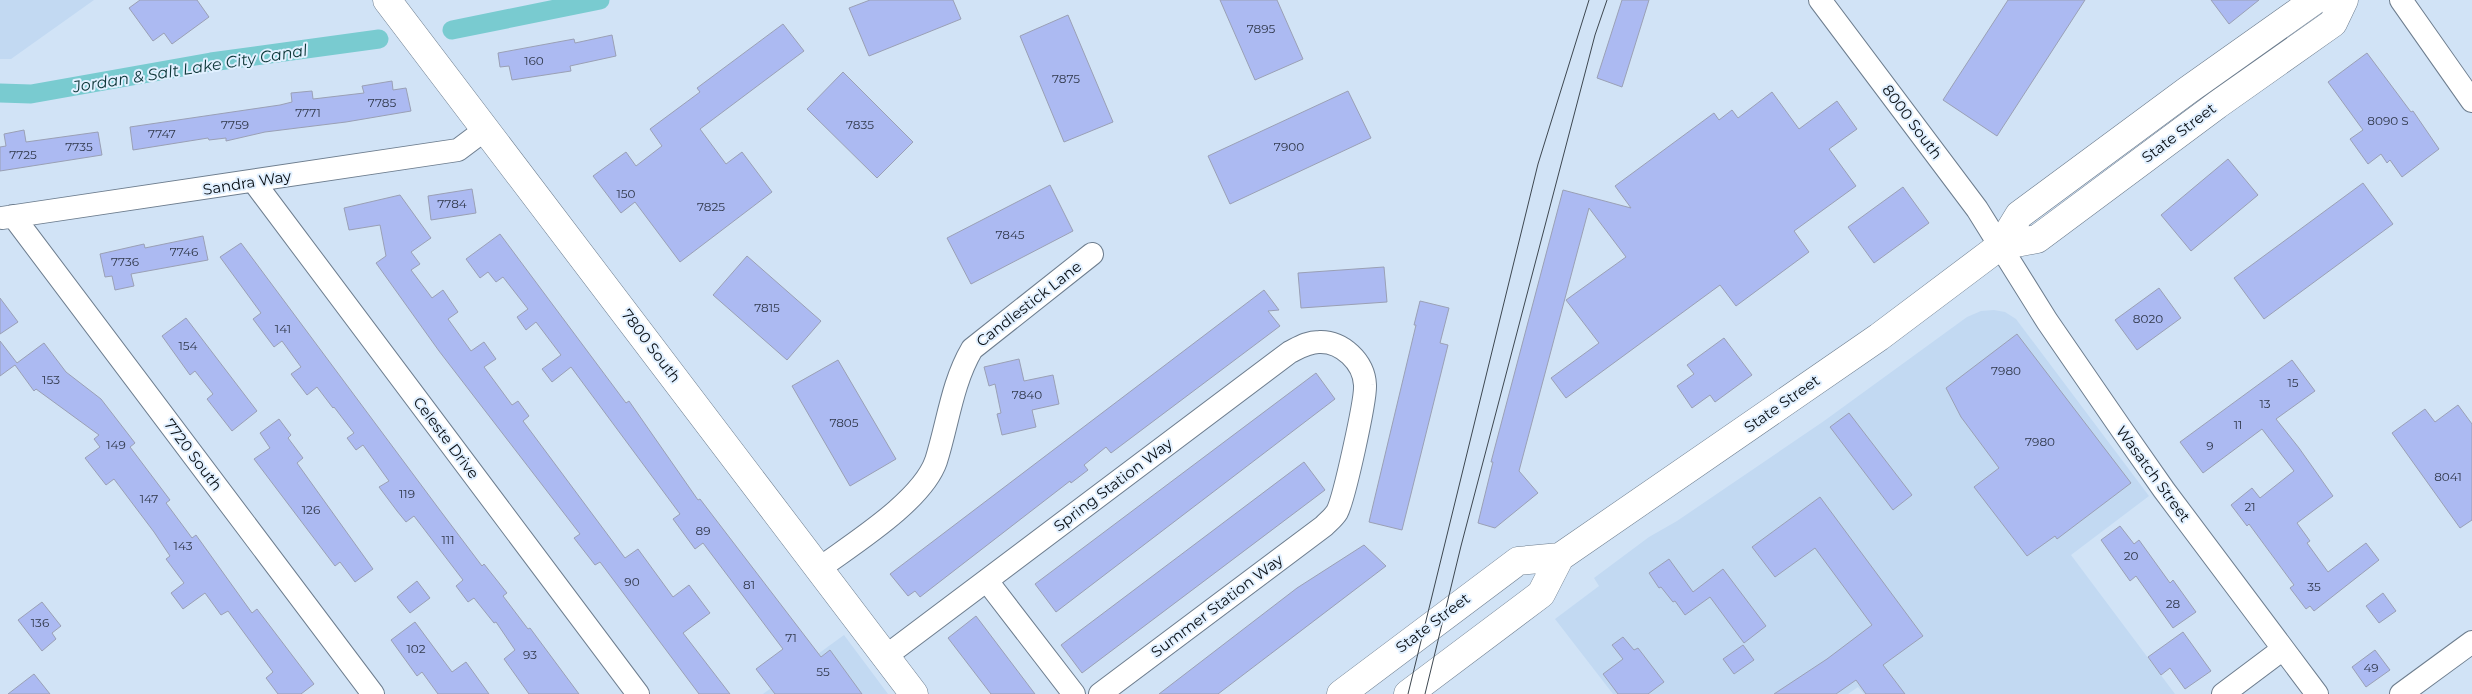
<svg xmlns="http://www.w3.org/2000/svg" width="2472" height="694" viewBox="0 0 2472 694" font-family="Montserrat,sans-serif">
<rect width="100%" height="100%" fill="#d1e3f6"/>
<path fill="#c2d9f2" d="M0 0H94L11 59H0Z
M1994 310 2005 312 2016 319 2149 496 2071 555 2175 694H1864L1858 687 1848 694H1613L1555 619 1599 586 1594 578 1649 537 1677 521 1824 421 1967 317 1981 311Z
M844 635 888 694H763Z"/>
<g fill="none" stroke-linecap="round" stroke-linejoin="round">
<path stroke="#79cbd0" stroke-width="19" d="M452 30 600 0
M0 93 31 94 211 62 379 39"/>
</g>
<path fill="#acbaf2" stroke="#9aa0b5" d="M140 0H197L209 17 172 44 164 33 153 41 129 8Z
M870 0H953L961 19 869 56 849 8Z
M1220 0H1277L1303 59 1255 80Z
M1622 0H1649L1622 87 1597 78Z
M2008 0H2085L1997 136 1943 100Z
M2211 0H2259L2229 24Z
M1068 15 1113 122 1064 142 1020 36Z
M783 24 804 51 700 129 726 164 742 152 772 192 680 262 635 202 621 213 593 176 626 152 636 166 662 146 650 129 700 92 697 88Z
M612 35 616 56 570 66 571 71 512 80 509 66 500 67 498 53 574 39 575 43Z
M2367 53 2411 112 2413 111 2439 149 2402 177 2390 160 2387 163 2381 154 2368 164 2350 139 2363 130 2328 82Z
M843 72 913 142 877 178 807 109Z
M392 81 393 90 406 88 411 111 346 122 265 132 226 141V138L209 140 208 138 133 150 130 127 280 105 292 102 291 93 312 91 313 99 364 93 362 86Z
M1348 91 1371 138 1230 204 1208 156Z
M1772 92 1799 129 1837 101 1857 129 1829 149 1856 186 1794 231 1809 252 1736 306 1720 285 1566 398 1551 378 1599 343 1566 300 1626 257 1589 208 1519 471 1538 493 1495 528 1478 523 1493 462H1491L1563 190 1631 208 1615 186 1714 113 1719 120 1732 110 1738 118Z
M24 130 26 142 98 132 102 155 0 171V147L6 146 4 134Z
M2228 159 2258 195 2191 251 2161 215Z
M2363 183 2393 224 2264 319 2234 278Z
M1050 185 1073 231 971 284 947 238Z
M1903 187 1929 223 1874 263 1848 227Z
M472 189 476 213 431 220 428 196Z
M400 195 431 238 411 252 420 264 411 270 432 298 443 290 458 312 448 319 471 351 484 342 496 359 484 367 512 405 518 401 529 416 523 421 625 558 638 549 673 597 689 585 710 613 683 633 730 694H699L600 562 595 565 574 538 580 534 439 351 376 263 386 256 380 225 349 230 344 208Z
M500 234 626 403 629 401 698 500 700 499 821 657 830 650 862 694H775L756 669 783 649 703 543 695 549 673 519 680 514 571 367 552 382 542 369 561 355 536 322 526 330 517 317 528 309 503 277 496 282 488 272 480 278 466 259Z
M203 236 208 260 131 274 134 286 115 290 112 276 105 277 100 254 144 244 145 248Z
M241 243 442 513 482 566 484 564 507 593 503 596 528 629 530 628 579 694H529L504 659 515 650 496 622 494 623 474 598 468 602 456 586 463 580 414 516 406 522 397 511 379 487 389 481 363 445 356 450 347 438 354 433 334 407 333 408 317 387 307 395 291 374 301 367 282 341 274 347 253 319 261 313 220 257Z
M747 256 821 321 787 360 713 295Z
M1384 267 1387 302 1301 308 1298 273Z
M2159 288 2181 318 2137 350 2115 320Z
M1264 290 1279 310 1268 311 1280 326 1111 453 1106 447 1084 465 1088 470 1071 483 1070 481 920 597 915 591 908 596 890 574Z
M0 298 18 322 0 334Z
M1420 301 1449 308 1440 343 1448 345 1402 530 1369 522 1416 325H1414Z
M186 318 257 411 232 431 207 399 213 394 195 371 190 375 162 336Z
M2017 334 2131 483 2057 539 2055 536 2027 556 1974 487 1999 468 1961 417 1946 388Z
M1724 338 1752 375 1715 402 1710 395 1692 408 1677 386 1694 374 1687 365Z
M0 341 17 363 44 343 66 372 101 399 135 443 130 447 170 500 166 503 192 538 196 535 252 613 257 609 314 684 301 694H278L266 678 273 672 228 611 221 615 205 593 183 609 171 593 184 583 166 559 170 556 154 532 114 479 106 485 85 458 100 447 94 439 99 435 36 389 34 391 15 365 0 376Z
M1019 359 1024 381 1053 375 1059 404 1032 410 1036 427 1002 435 997 414 1001 413 995 384 989 386 984 367Z
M838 360 896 459 850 486 792 386Z
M2292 360 2315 391 2276 419 2299 448 2333 496 2297 523 2310 541 2307 543 2328 572 2366 543 2379 560 2314 611 2310 606 2306 609 2290 588 2294 585 2249 524 2247 526 2231 505 2252 488 2260 498 2294 471 2262 429 2203 473 2180 442Z
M1316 373 1335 399 1056 612 1035 584Z
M2458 405 2472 424V520L2460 528 2392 433 2425 409 2435 422Z
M1849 413 1912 495 1893 510 1830 427Z
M279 419 291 435 288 438 303 458 297 463 373 569 355 582 340 562 335 566 254 459 270 448 260 433Z
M1304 462 1325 490 1082 673 1061 645Z
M1820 497 1923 636 1883 665 1905 694H1866L1856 680 1836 694H1774L1827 659 1872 625 1815 548 1775 577 1752 547Z
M2120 526 2134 544 2139 540 2170 583 2173 580 2196 612 2173 628 2136 576 2130 581 2101 540Z
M1364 545 1386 566 1218 694H1159L1297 588Z
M1669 559 1693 592 1723 569 1766 626 1744 643 1710 597 1685 615 1675 601 1673 602 1661 587 1659 588 1649 573Z
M417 581 430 598 410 613 397 597Z
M2383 593 2396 611 2379 623 2366 606Z
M42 602 61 626 52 633 56 639 42 651 18 620Z
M976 616 1035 694H991L948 638Z
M415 622 452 672 466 662 489 694H438L422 672 417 676 391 640Z
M2183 632 2211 671 2185 689 2170 668 2161 675 2148 657Z
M1623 637 1634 650 1638 648 1664 682 1648 694H1618L1603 674 1623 659 1612 645Z
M1743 645 1754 660 1734 674 1723 659Z
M2375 650 2390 670 2366 687 2352 667Z
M34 674 50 694H8Z"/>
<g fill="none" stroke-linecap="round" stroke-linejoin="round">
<defs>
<path id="minor" d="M1820 0 1977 209 2047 321 2122 430 2164 490 2317 694
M2401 0 2472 101
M254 182 638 694
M13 216 373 694
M2 218 458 150 486 129
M820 568C854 543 922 501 936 461 948 423 952 383 972 349L1092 254
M987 581 1074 694
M886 656 1290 352C1300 347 1308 342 1319 342 1342 341 1364 362 1365 385 1366 400 1344 499 1337 512 1334 517 1329 521 1324 526L1100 694
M2223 694 2283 649
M2401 694 2472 642"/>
<path id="major" d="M387 0 914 694
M2000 246 2037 239 2217 105 2333 23 2344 0
M1341 694 1518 561 1560 557
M1408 694 1541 594 1560 557 1879 337 2000 246 2019 215 2188 90 2315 0"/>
</defs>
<use href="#minor" stroke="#6d7d8e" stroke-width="24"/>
<use href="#major" stroke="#6d7d8e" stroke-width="29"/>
<use href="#minor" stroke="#fff" stroke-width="22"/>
<use href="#major" stroke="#fff" stroke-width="28"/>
<path stroke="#3d4750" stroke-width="1" d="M1408 694 1538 164 1589 0
M1425 694 1461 546 1595 35 1607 0"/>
</g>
<g text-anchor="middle" stroke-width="4" stroke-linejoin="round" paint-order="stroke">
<g font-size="12" fill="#30384b">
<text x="1261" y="33">7895</text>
<text x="534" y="65">160</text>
<text x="1066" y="83">7875</text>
<text x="382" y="107">7785</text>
<text x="308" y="117">7771</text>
<text x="2388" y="125">8090 S</text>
<text x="235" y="129">7759</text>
<text x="860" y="129">7835</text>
<text x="162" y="138">7747</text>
<text x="79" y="151">7735</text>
<text x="1289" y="151">7900</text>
<text x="23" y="159">7725</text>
<text x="626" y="198">150</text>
<text x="452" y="208">7784</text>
<text x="711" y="211">7825</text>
<text x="1010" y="239">7845</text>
<text x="184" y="256">7746</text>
<text x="125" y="266">7736</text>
<text x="767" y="312">7815</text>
<text x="2148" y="323">8020</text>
<text x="283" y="333">141</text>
<text x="188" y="350">154</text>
<text x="2006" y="375">7980</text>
<text x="51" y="384">153</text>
<text x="2293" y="387">15</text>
<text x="1027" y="399">7840</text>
<text x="2265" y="408">13</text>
<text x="844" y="427">7805</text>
<text x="2238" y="429">11</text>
<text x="2040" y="446">7980</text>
<text x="116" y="449">149</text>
<text x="2210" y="450">9</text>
<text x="2448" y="481">8041</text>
<text x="407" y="498">119</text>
<text x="149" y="503">147</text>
<text x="2250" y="511">21</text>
<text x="311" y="514">126</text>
<text x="703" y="535">89</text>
<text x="448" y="544">111</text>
<text x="183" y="550">143</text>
<text x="2131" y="560">20</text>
<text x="632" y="586">90</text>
<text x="749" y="589">81</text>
<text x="2314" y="591">35</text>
<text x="2173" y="608">28</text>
<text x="40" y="627">136</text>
<text x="791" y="642">71</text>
<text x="416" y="653">102</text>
<text x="530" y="659">93</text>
<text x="2371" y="672">49</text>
<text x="823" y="676">55</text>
</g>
<g font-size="15" fill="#070d13" stroke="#e1f0ff">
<text transform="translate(1912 122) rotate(53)" y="5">8000 South</text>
<text transform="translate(2179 133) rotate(-37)" y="5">State Street</text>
<text transform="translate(247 183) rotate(-9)" y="5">Sandra Way</text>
<text transform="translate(1029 304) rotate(-38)" y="5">Candlestick Lane</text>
<text transform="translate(651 346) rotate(53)" y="5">7800 South</text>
<text transform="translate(1782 404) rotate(-35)" y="5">State Street</text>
<text transform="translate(446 438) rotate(53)" y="5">Celeste Drive</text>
<text transform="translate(193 455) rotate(53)" y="5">7720 South</text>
<text transform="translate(2153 474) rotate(54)" y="5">Wasatch Street</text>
<text transform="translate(1113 485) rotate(-37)" y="5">Spring Station Way</text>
<text transform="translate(1217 606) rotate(-37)" y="5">Summer Station Way</text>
<text transform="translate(1433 623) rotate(-37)" y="5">State Street</text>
</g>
<g font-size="16" font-style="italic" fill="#0c3537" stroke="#e1f0ff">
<text transform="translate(190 68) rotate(-9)" y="6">Jordan &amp; Salt Lake City Canal</text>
</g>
</g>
</svg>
